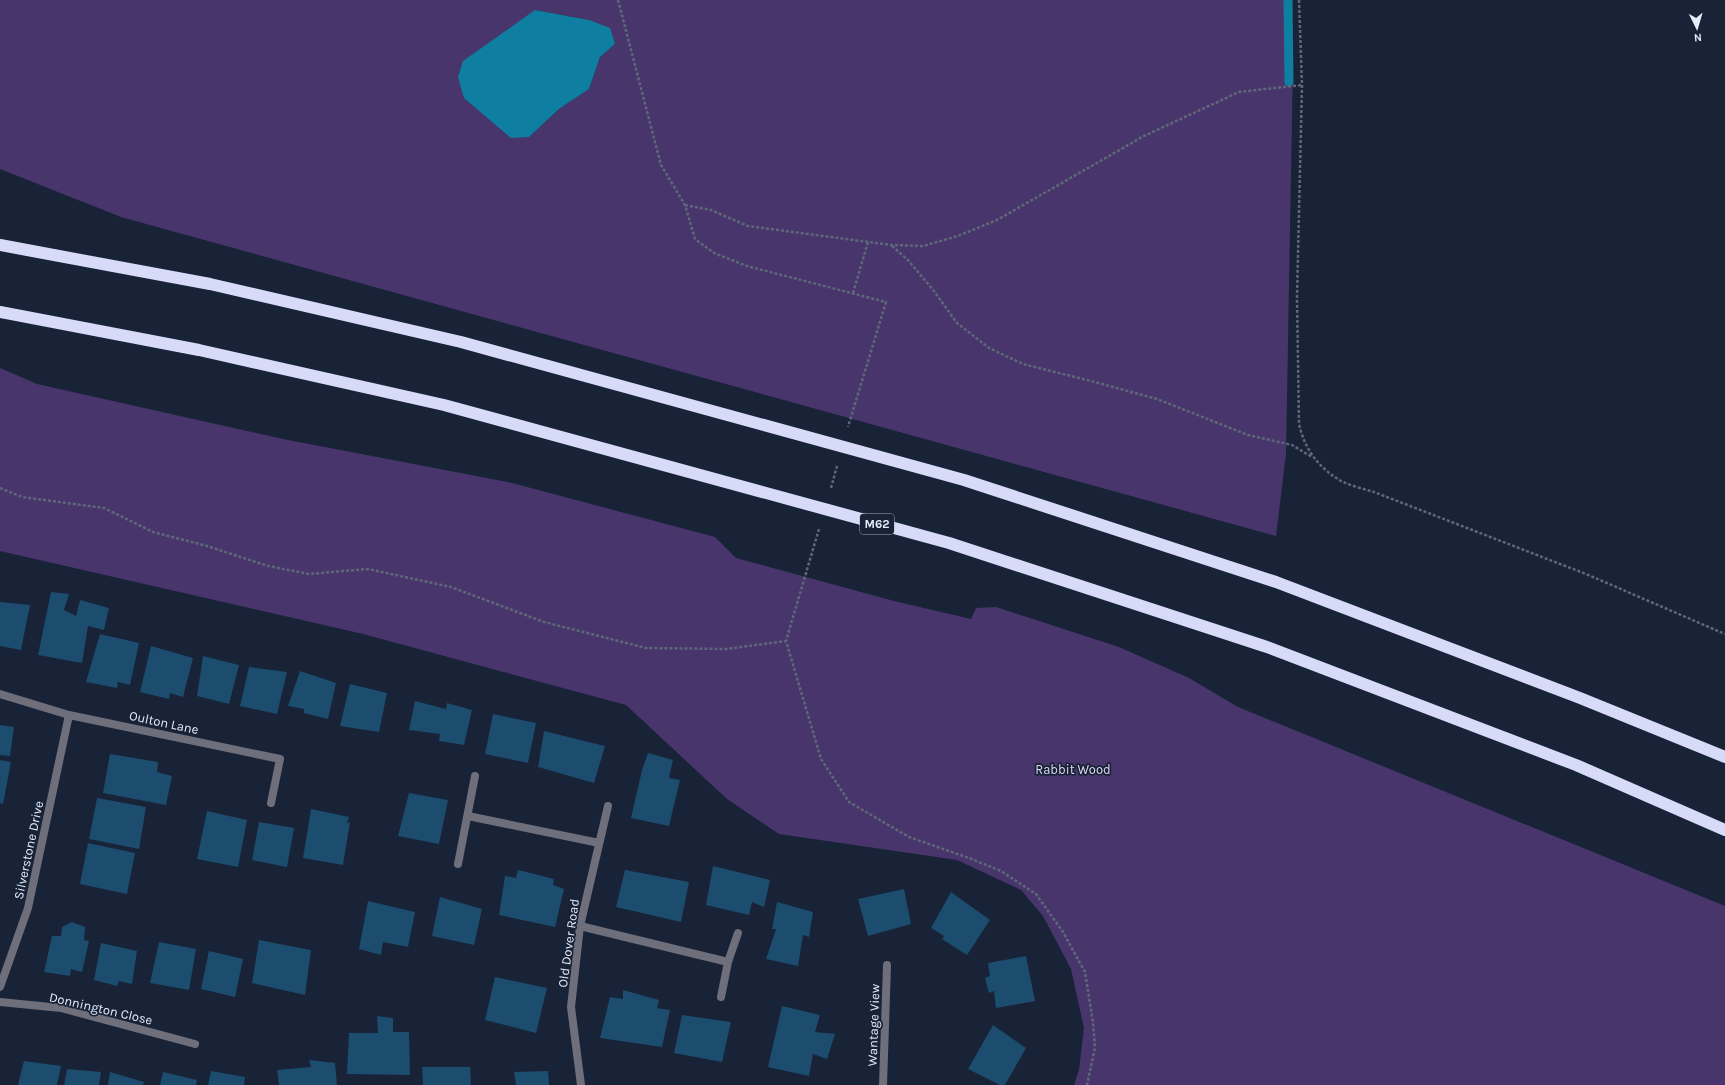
<svg xmlns="http://www.w3.org/2000/svg" width="1725" height="1085" viewBox="0 0 1725 1085" font-family="Karla,sans-serif">
<rect width="100%" height="100%" fill="#182337"/>
<path fill="#48356c" fill-rule="evenodd" d="M0 0H1291L1293 61 1286 454 1276 536 121 217 0 169ZM535 10 589 20 615 44 600 57 589 89 559 109 529 137Z
M0 368 37 384 283 439 512 483 715 537 736 558 894 601 971 619 976 608 996 607 1119 647 1189 678 1238 707 1725 906V1085H1074L1079 1070 1084 1028 1071 969 1043 916 1021 890 957 860 779 834 727 799 626 705 363 634 0 551Z"/>
<path fill="#0e7fa0" d="M535 10 589 20 610 28 615 44 600 57 589 89 559 109 529 137 511 138 464 98 458 77 463 61Z"/>
<g fill="none" stroke-linecap="round" stroke-linejoin="round">
<path stroke="#0e7fa0" stroke-width="9" d="M1288 0 1289 82"/>
</g>
<path fill="#1c4c6e" d="M51 592 69 594 64 610 76 616 80 600 109 608 104 630 88 626 82 663 38 655Z
M0 602 30 605 21 650 0 646Z
M100 634 139 643 130 685 118 682 117 688 86 682Z
M151 646 193 658 183 697 170 693 169 699 140 692Z
M203 656 239 665 229 704 197 696Z
M249 667 287 672 277 714 240 706Z
M300 671 336 683 328 719 304 713V709L288 706Z
M350 684 387 693 379 732 340 726Z
M415 701 446 709 447 703 472 710 464 745 439 741 440 734 409 730Z
M493 714 536 723 528 763 485 754Z
M0 725 14 727 10 756 0 755Z
M544 731 605 746 594 783 538 767Z
M648 753 673 760 669 778 680 780 669 826 631 818 642 770Z
M110 754 158 762 157 772 172 776 166 805 103 793Z
M0 760 11 762 3 804 0 803Z
M409 793 448 800 439 844 398 836Z
M97 798 146 807 139 849 89 839Z
M311 809 349 817 347 823 350 822 343 865 303 858Z
M207 811 247 820 238 867 197 859Z
M259 822 294 828 287 867 252 860Z
M88 843 135 853 127 894 80 884Z
M713 866 770 880 764 907 752 902 749 915 706 905Z
M518 870 554 879 553 885 564 889 555 927 499 915 505 876 516 878Z
M625 870 689 882 681 922 616 907Z
M904 889 911 924 868 936 858 899Z
M951 892 990 920 967 955 942 939 944 936 931 928Z
M440 897 482 909 474 945 432 936Z
M368 901 415 912 408 947 383 942 381 955 359 949Z
M777 902 813 912 809 937 803 935 798 966 766 959 776 929H772Z
M72 922 85 927 84 940 89 941 82 972 71 969 70 976 44 972 52 936H61L62 927Z
M259 940 311 950 305 995 252 983Z
M159 942 196 949 189 990 150 983Z
M101 943 137 951 132 984 119 981 117 986 94 980Z
M209 951 243 959 235 997 201 989Z
M1026 956 1035 1001 996 1008 994 991 989 993 985 978 990 976 988 963Z
M495 977 547 988 536 1033 485 1020Z
M623 990 659 1000 657 1008 670 1010 662 1047 600 1038 610 997 623 999Z
M782 1006 820 1015 815 1032 835 1034 827 1059 813 1054 809 1076 768 1067Z
M682 1015 731 1022 722 1062 674 1053Z
M377 1016 393 1018V1032H409L410 1075 347 1074 349 1033H378Z
M993 1025 1026 1048 1005 1085H1000L968 1069Z
M309 1060 335 1063 337 1085H279L277 1070 311 1067Z
M24 1061 61 1066 57 1085H18Z
M422 1067H470L471 1085H423Z
M67 1069 101 1072 99 1085H64Z
M211 1071 245 1077 244 1085H208Z
M548 1071 549 1085H516L514 1072Z
M110 1072 144 1082 143 1085H108Z
M163 1072 197 1080 196 1085H160Z"/>
<g fill="none" stroke-linecap="round" stroke-linejoin="round">
<path stroke="#5e687a" stroke-width="2.5" stroke-dasharray="3 2" stroke-linecap="butt" d="M618 0 661 165 685 205 695 239 714 253 747 266 886 302 848 427
M1299 0 1302 85 1297 297 1299 424C1305 450 1318 467 1341 481 1351 486 1364 489 1374 492L1586 574 1725 634
M685 205 711 210 748 226 891 245 923 246 958 236 997 220 1144 136 1239 92 1302 85
M892 246 908 260 934 291 957 323 989 348 1023 364 1091 381 1157 399 1248 435 1292 445 1312 457
M853 293 868 242
M0 488 22 497 104 508 153 532 207 546 268 566 309 574 368 569 451 587 544 622 646 648 726 649 786 641
M831 488 837 466
M819 529 786 641 821 759 849 802 909 837 969 858 1001 871 1036 894 1063 932 1085 972 1093 1022 1095 1048 1087 1085"/>
<path stroke="#6e6f7b" stroke-width="8" d="M0 694 69 715 280 759 271 803
M468 816 599 843
M458 864 475 776
M580 926 728 962
M0 987 28 908 69 715
M721 997 728 962 738 933
M0 1002 61 1008 195 1044
M581 1085 571 1007 580 926 608 806
M883 1085 887 965"/>
<path stroke="#d7dbf8" stroke-width="12" d="M0 245 210 284 461 342 964 480 1276 582 1580 698 1725 757
M0 312 199 350 444 405 949 543 1267 647 1576 765 1725 830"/>
</g>
<g text-anchor="middle" stroke-width="3.5" stroke-linejoin="round" paint-order="stroke">
<rect fill="#182337" stroke="#a8b0c0" stroke-width="1" x="860" y="514" width="34" height="20" rx="3"/>
<g font-size="12" font-weight="bold" fill="#e5edfa">
<text x="877" y="528">M62</text>
</g>
<g font-size="13" fill="#e5edfa" stroke="#182337">
<text transform="translate(164 722) rotate(12)" y="5">Oulton Lane</text>
<text transform="translate(28 850) rotate(-78)" y="5">Silverstone Drive</text>
<text transform="translate(568 943) rotate(-82)" y="5">Old Dover Road</text>
<text transform="translate(101 1008) rotate(13)" y="5">Donnington Close</text>
<text transform="translate(873 1025) rotate(-88)" y="5">Wantage View</text>
</g>
<g font-size="13" fill="#ded8ef" stroke="#182337">
<text x="1073" y="774">Rabbit Wood</text>
</g>
</g>
<g transform="translate(1697 28) rotate(175)" stroke="#182337" stroke-width="3" paint-order="stroke">
<path d="M0-3L7 15L0 10L-7 15Z" fill="#e5edfa"/>
<text y="-6" font-size="11" font-weight="bold" text-anchor="middle" fill="#e5edfa">N</text>
</g>
</svg>
